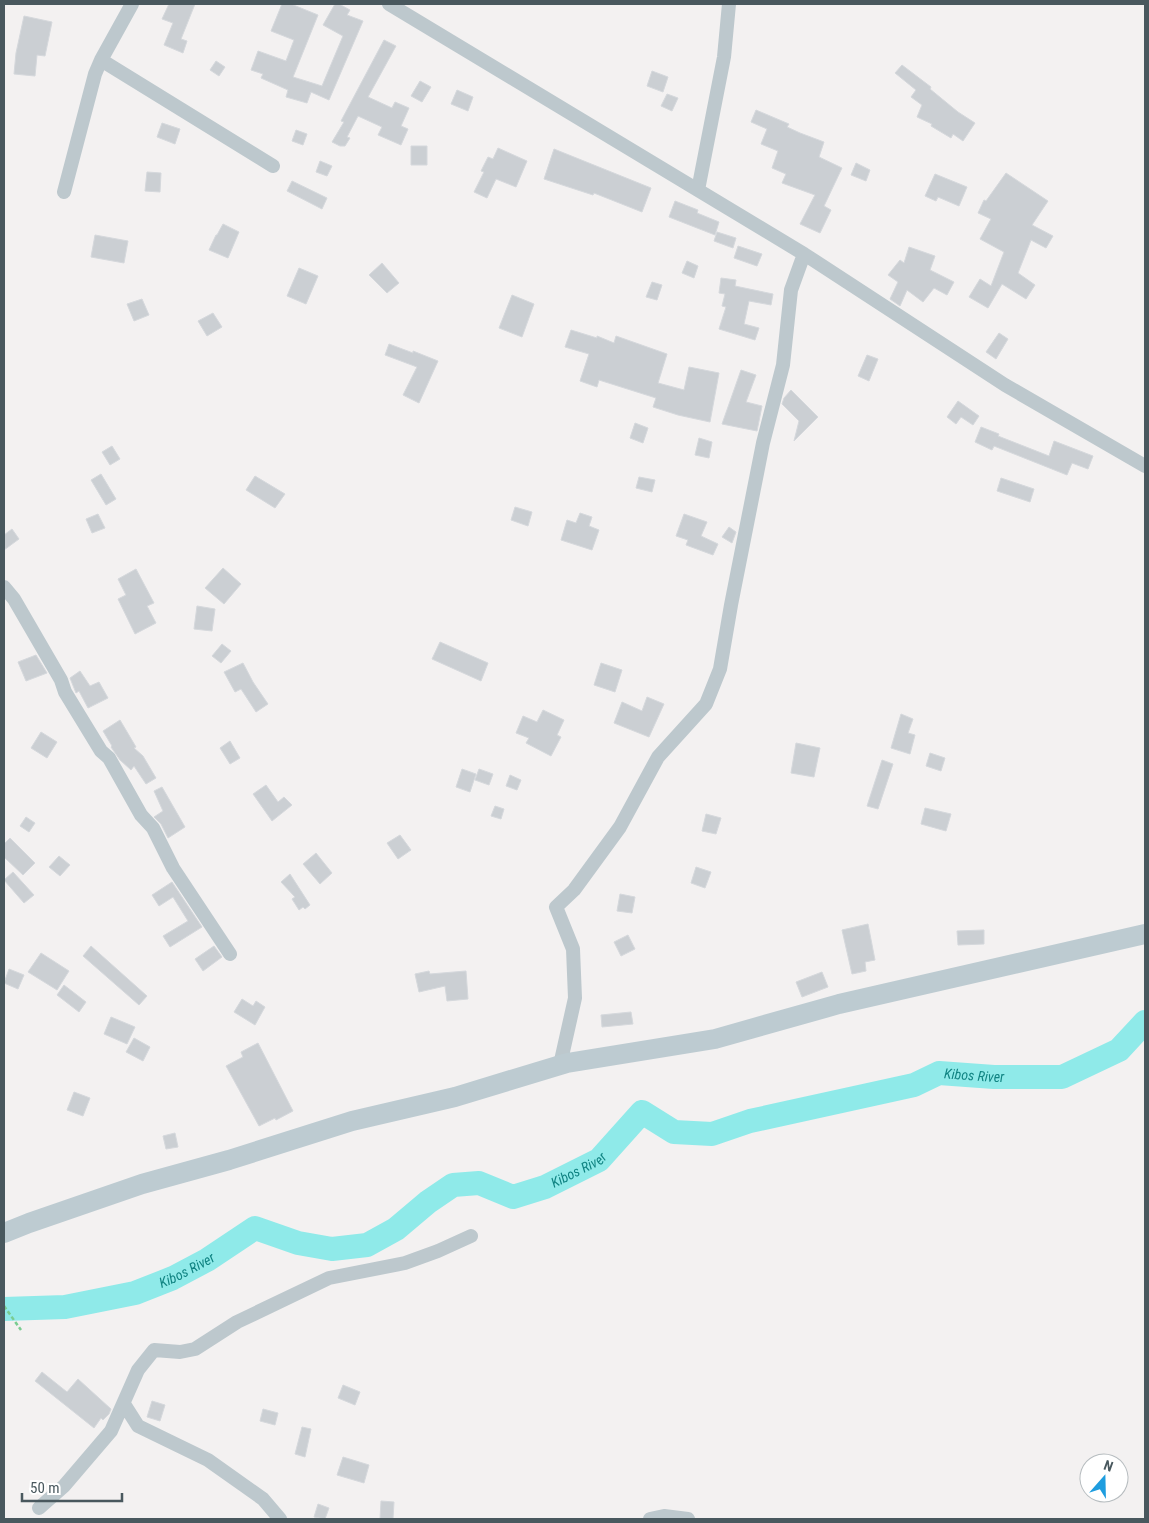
<svg xmlns="http://www.w3.org/2000/svg" width="1149" height="1523" viewBox="0 0 1149 1523" font-family="'Roboto Condensed',sans-serif">
<rect width="100%" height="100%" fill="#f3f1f1"/>
<g fill="none" stroke-linecap="round" stroke-linejoin="round">
<path stroke="#8feae9" stroke-width="24" id="s1" d="M4 1309 65 1307 135 1293 173 1278 207 1260 255 1228 298 1243 332 1249 367 1245 396 1229 428 1202 453 1185 479 1183 513 1197 545 1187 599 1160 642 1112 674 1132 712 1134 750 1121 914 1085 939 1073 994 1077H1062L1119 1050 1145 1022"/>
</g>
<path fill="#cbcfd3" stroke="#d5d8dc" d="M169 4H195L181 39 187 41 183 53 164 45 173 23 162 19Z
M282 4H291L318 15 293 77 322 86 343 36 323 25 335 4H339L350 10 347 15 363 21 329 100 311 92 307 103 286 97 288 90 261 78 263 74 251 70 258 51 286 61 294 40 271 31Z
M24 16 52 22 45 56 37 55 35 76 14 74 16 53Z
M384 40 396 46 368 97 392 108 395 102 409 108 401 126 408 129 401 145 378 135 382 127 358 116 347 137 350 138 345 146H340L332 142 344 122 341 121Z
M216 61 225 67 219 76 210 70Z
M902 65 931 87 930 89 958 112 975 123 963 141 953 134 951 138 931 126 932 124 917 117 922 105 911 97 916 90 895 73Z
M652 71 668 77 663 92 647 86Z
M420 81 431 87 422 102 411 96Z
M457 90 473 97 468 111 451 104Z
M667 94 678 98 672 111 661 106Z
M756 110 789 124 787 127 800 133 824 142 819 157 842 168 824 206 831 210 820 233 800 224 815 195 782 183 786 174 772 168 778 151 761 144 767 129 751 122Z
M162 123 180 129 175 144 157 137Z
M296 130 307 134 303 145 292 141Z
M411 146H427V165H411Z
M498 148 527 161 516 187 496 179 487 198 474 192 484 172 481 171 488 157 493 159Z
M554 149 651 188 642 212 594 193 593 195 544 179Z
M320 161 332 166 327 176 316 172Z
M856 163 870 170 866 181 851 175Z
M147 172 161 173 160 192 145 191Z
M1006 173 1048 201 1032 225 1053 236 1046 248 1031 240 1018 273 1035 285 1026 299 1002 284 988 308 969 297 980 279 991 286 1004 252 980 239 991 219 978 213 984 200 986 201Z
M935 174 967 187 959 206 938 197 936 201 925 196Z
M292 181 327 198 322 209 287 191Z
M675 201 698 210 697 213 719 222 715 235 669 217Z
M223 224 239 232 228 258 209 250 216 235H217Z
M717 232 736 238 733 248 714 241Z
M95 235 128 241 124 263 91 257Z
M738 246 762 254 757 266 734 258Z
M909 247 935 256 930 270 954 282 947 295 934 288 923 302 907 290 900 306 890 299 898 282 888 275 900 260 904 263Z
M687 261 698 266 694 278 682 273Z
M382 263 399 283 387 293 369 275Z
M299 268 318 276 306 304 287 296Z
M721 278 736 280 735 286 773 294 771 305 749 301 744 324 759 328 755 340 719 329 726 307 722 306 725 294 719 293Z
M652 282 662 285 657 300 646 297Z
M512 295 534 304 522 337 499 328Z
M142 299 149 315 134 321 127 304Z
M213 313 222 327 207 336 198 321Z
M571 330 597 338V336L614 343 616 336 667 354 658 383 684 390 689 367 719 373 710 422 678 415 653 407 656 398 599 380 597 387 580 381 589 354 565 347Z
M999 333 1008 339 996 359 986 352Z
M389 344 413 353V351L438 361 419 403 403 395 417 367 385 355Z
M867 355 878 359 869 381 858 376Z
M741 370 756 375 746 402 762 406 757 431 722 424Z
M791 390 818 417 794 441 799 421 782 404 784 398Z
M958 401 979 416 973 425 961 417 956 424 947 417Z
M635 423 648 428 643 443 630 438Z
M981 427 999 434 998 436 1049 456 1054 441 1093 456 1088 469 1072 463 1067 475 994 446 992 450 975 442Z
M699 438 712 442 709 458 695 455Z
M112 446 120 459 110 465 102 452Z
M101 474 116 499 106 505 91 480Z
M255 476 285 494 275 508 246 490Z
M639 477 655 480 652 492 636 488Z
M1001 478 1034 489 1030 502 997 491Z
M515 507 532 512 528 526 511 520Z
M580 513 592 517 589 526 599 530 592 550 561 540 567 520 576 523Z
M98 514 105 528 92 533 86 519Z
M684 514 707 522 701 536 718 544 713 555 686 545 688 540 676 536Z
M729 527 736 532 732 543 722 537Z
M12 529 19 539 4 550V535Z
M223 568 241 584 224 604 205 588Z
M136 569 154 603 147 606 156 623 135 634 118 599 126 595 118 579Z
M197 606 215 609 212 631 194 629Z
M440 642 488 663 481 681 432 659Z
M222 644 231 651 221 663 212 656Z
M36 655 47 673 26 681 18 662Z
M243 663 253 682 268 704 256 712 241 689 235 692 224 672Z
M601 663 622 670 615 692 594 685Z
M80 671 90 686 99 682 108 698 88 708 79 691 76 693 70 678Z
M647 697 664 704 649 737 614 723 622 702 642 711Z
M543 710 564 720 557 735 561 737 551 756 526 743 529 738 516 733 523 716 537 722Z
M901 714 913 719 908 733 915 735 910 754 891 748Z
M120 720 136 747 134 748 143 756 156 778 146 784 134 766 131 770 120 760 111 747 112 746 103 731Z
M41 732 57 742 47 758 31 748Z
M230 741 240 758 230 764 220 748Z
M796 743 820 748 814 777 791 773Z
M930 753 945 758 941 771 926 766Z
M882 760 893 764 878 809 867 806Z
M462 769 476 774 470 792 456 787Z
M479 769 493 774 489 785 475 780Z
M510 775 521 780 517 790 506 786Z
M266 785 278 802 284 797 292 805 272 821 253 794Z
M162 787 185 827 168 838 161 824 154 817 163 811 154 791Z
M495 806 504 809 501 819 491 816Z
M925 808 951 814 946 831 921 824Z
M706 814 721 818 716 834 702 831Z
M26 817 35 823 29 832 20 826Z
M400 835 411 850 398 859 387 843Z
M10 838 35 863 23 875 4 857V844Z
M316 853 332 873 320 884 303 864Z
M59 856 70 865 60 876 49 867Z
M696 867 711 872 705 888 691 883Z
M13 872 34 895 24 903 4 880Z
M290 874 310 905 305 909 303 907 299 910 292 899 295 897 281 882Z
M172 882 202 927 170 947 163 936 188 921 173 897 159 906 152 895Z
M620 894 635 897 632 913 617 911Z
M868 924 875 960 865 962 866 971 852 974 842 930Z
M984 930V944L958 945 957 931Z
M628 935 635 949 621 956 614 942Z
M91 946 147 996 139 1005 83 956Z
M214 946 222 957 203 971 195 959Z
M41 953 69 971 57 990 28 972Z
M9 969 24 975 18 989 4 983Z
M429 971 430 974 466 971 468 999 447 1001 445 986 419 992 415 974Z
M822 972 828 987 802 997 796 982Z
M64 985 86 1002 79 1012 57 995Z
M242 999 253 1006 256 1001 265 1007 255 1025 234 1012Z
M631 1012 633 1024 602 1027 601 1015Z
M111 1017 135 1027 127 1044 104 1034Z
M134 1038 150 1047 143 1061 126 1052Z
M258 1043 293 1111 276 1120 275 1118 259 1126 226 1066 243 1057 241 1052Z
M74 1092 90 1098 83 1116 67 1110Z
M175 1133 178 1147 166 1149 163 1136Z
M42 1372 67 1392 78 1379 111 1409 109 1414 103 1420 101 1418 94 1428 35 1381Z
M343 1385 360 1392 355 1405 338 1398Z
M152 1401 165 1405 160 1421 147 1417Z
M263 1409 278 1413 275 1425 260 1421Z
M302 1427 311 1429 305 1457 295 1454Z
M343 1457 369 1465 364 1483 337 1475Z
M381 1501 394 1502 393 1519H380Z
M318 1504 329 1508 325 1519 314 1517Z"/>
<g fill="none" stroke-linecap="round" stroke-linejoin="round">
<path stroke="#7acc91" stroke-width="2.5" stroke-dasharray="4 2.5" stroke-linecap="butt" d="M4 1306 21 1330"/>
<path stroke="#bdc8cd" stroke-width="14" d="M389 4 804 254 1005 385 1145 466
M101 60 273 166
M698 190 724 57 729 4
M64 192 95 74 101 60 132 4
M4 587 14 599 61 680 65 692 101 751 109 758 141 815 153 828 173 868 230 954
M560 1065 575 998 573 949 556 907 574 890 620 827 658 757 706 704 720 669 731 605 763 443 783 365 791 290 804 254
M124 1404 138 1426 208 1460 263 1499 280 1519
M39 1508 64 1486 111 1431 138 1370 154 1350 180 1352 195 1349 237 1322 329 1278 405 1263 438 1251 471 1236
M650 1519 664 1516 688 1519"/>
<path stroke="#bdcbd1" stroke-width="20" d="M4 1233 29 1223 142 1184 229 1160 352 1121 455 1097 567 1063 715 1039 839 1004 1145 934"/>
</g>
<g text-anchor="middle" stroke-width="4" stroke-linejoin="round" paint-order="stroke">
<g font-size="14" font-style="italic" fill="#108382" stroke="#fff">
<text dy="5" stroke="none"><textPath href="#s1" startOffset="1058">Kibos River</textPath></text>
<text dy="5" stroke="none"><textPath href="#s1" startOffset="624">Kibos River</textPath></text>
<text dy="5" stroke="none"><textPath href="#s1" startOffset="189">Kibos River</textPath></text>
</g>
</g>
<rect width="1149" height="1523" fill="none" stroke="#49585e" stroke-width="10"/>
<g transform="translate(1104 1478) rotate(20)"><circle r="24" fill="#ffffff" stroke="#b6bcbf"/>
<path d="M0-4L9 19L0 12L-9 19Z" fill="#1e9ddf"/>
<text y="-8" font-size="14" font-weight="bold" text-anchor="middle" fill="#49585e">N</text>
</g>
<path d="M22 1493v8h100v-8" fill="none" stroke="#49585e" stroke-width="2.5"/>
<text x="30" y="1493" font-size="15" fill="#49585e" stroke="#ffffff" stroke-width="4" paint-order="stroke">50 m</text>
</svg>
